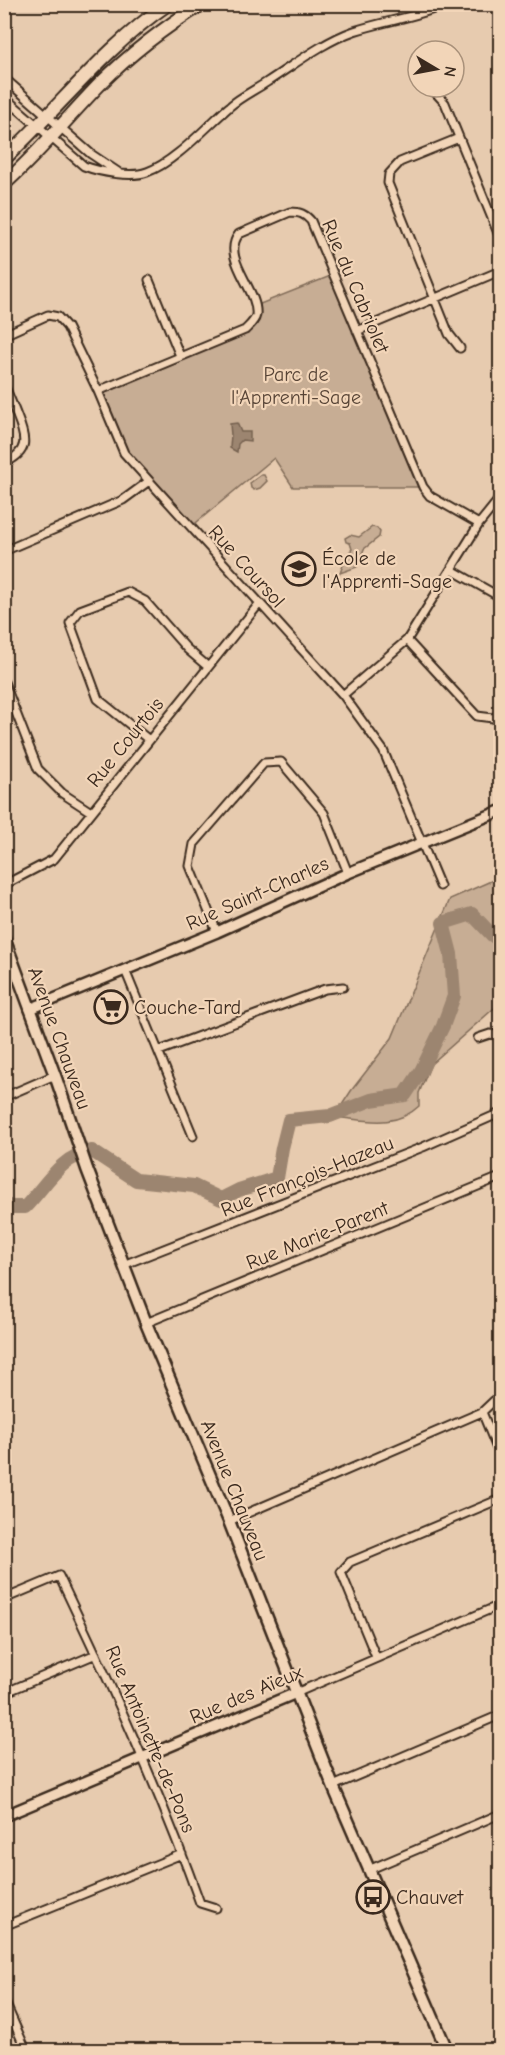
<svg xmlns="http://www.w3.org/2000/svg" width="505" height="2055" viewBox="0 0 505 2055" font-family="'Comic Neue',sans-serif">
<rect width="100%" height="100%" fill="#e7cbaf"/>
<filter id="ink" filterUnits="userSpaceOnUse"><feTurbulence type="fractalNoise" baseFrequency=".0167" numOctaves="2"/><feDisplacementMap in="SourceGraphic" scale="12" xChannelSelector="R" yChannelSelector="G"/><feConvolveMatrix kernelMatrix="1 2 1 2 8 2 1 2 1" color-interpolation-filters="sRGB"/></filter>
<g filter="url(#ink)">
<path fill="#c7ad94" stroke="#816c59" stroke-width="1.5" d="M333 275 423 487H293L274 458 191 527 124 453 98 391 252 323 255 306Z
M261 475H264L267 481 260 488 254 490 251 488 250 483Z
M372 527 377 528 380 532 379 537 364 549 357 567 340 573 347 555 352 549 350 543 346 542 345 538 350 535 359 537Z
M500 877V1003L431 1064 419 1093V1106C394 1130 363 1119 331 1117L340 1108 351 1091 392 1038 450 899Z"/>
<path fill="#9c8570" stroke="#75614f" stroke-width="1.5" d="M237 423 241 432H250V441L242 440 238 444 237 452 230 448 231 435 230 424Z"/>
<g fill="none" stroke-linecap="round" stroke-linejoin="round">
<path stroke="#9c8570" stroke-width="14" d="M4 1204 11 1207H25C46 1186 60 1156 92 1151L136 1180 194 1186 221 1199 239 1190 277 1178 282 1148 289 1120 330 1116 371 1100 405 1095 421 1071 443 1026 454 996 451 954 443 923 472 914 492 935 500 941"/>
<defs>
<path id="minor" d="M4 78 91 154 118 172
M434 91 445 103 500 238
M4 97 84 166C100 172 131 178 147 172 174 163 207 126 229 107 240 97 255 90 267 82 295 64 323 42 354 31 385 21 417 17 447 4
M459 138 400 162 389 174 388 183 449 334 460 348
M149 280 180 356
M357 331 500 271
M4 335 48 315 58 317 67 327 98 391 124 453 343 695 383 750 440 886
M4 385C9 395 13 406 17 416 26 438 30 452 4 463
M98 391 245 330C250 325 255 321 256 315 259 290 220 258 239 234L290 212C300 212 305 214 311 221L423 487 430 496 479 524
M4 551 123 500 149 481
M452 570 500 597
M407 640 477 716 493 718 500 714
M4 682 38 769 62 793 91 812
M343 695 407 640 479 524 500 498
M149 740 98 699 70 623 80 610 128 592 145 601 187 649 207 666
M4 885 54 859 259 604
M217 932 190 866 194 844 264 763 281 762 324 813 348 873
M125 970 193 1136
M478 1038 490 1034 500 1036
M159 1051 325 989 343 987
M4 1097 55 1075
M123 1265 423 1147 500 1113
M146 1323 500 1177
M482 1412 500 1456
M229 1521 482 1412 500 1395
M59 1576C110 1683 160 1791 200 1903L216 1908
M4 1599 59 1576
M376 1657 341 1572 350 1562 500 1499
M4 1693 96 1654
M296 1693 500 1605
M333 1786 500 1715
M369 1871 373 1868 500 1814
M4 1926 182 1854
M4 2000 26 2050"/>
<path id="tertiary" d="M30 1009 217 932 348 873 500 811
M4 1816 296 1693"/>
<path id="secondary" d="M4 938 57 1081 87 1169 146 1323 229 1521 333 1786 447 2050"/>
<path id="trunk" d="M4 159C59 108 106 46 168 4
M4 184C39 153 68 117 100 84 131 53 165 27 202 4"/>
</defs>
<use href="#minor" stroke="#3b2a1e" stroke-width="11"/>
<use href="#tertiary" stroke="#3b2a1e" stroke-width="14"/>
<use href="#secondary" stroke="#3b2a1e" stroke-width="15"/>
<use href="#trunk" stroke="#3b2a1e" stroke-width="16"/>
<use href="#minor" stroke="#f2d5b8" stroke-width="7"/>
<use href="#tertiary" stroke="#f2d5b8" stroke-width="9"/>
<use href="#secondary" stroke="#f2d5b8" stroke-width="10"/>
<use href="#trunk" stroke="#f2d5b8" stroke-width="12"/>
</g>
</g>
<defs>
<symbol id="school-ring" viewBox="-11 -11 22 22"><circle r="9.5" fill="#f2d5b8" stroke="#3b2a1e" stroke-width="1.5"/><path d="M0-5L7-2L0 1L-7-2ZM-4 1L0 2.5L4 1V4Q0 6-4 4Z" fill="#3b2a1e"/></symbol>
<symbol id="supermarket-ring" viewBox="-11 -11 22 22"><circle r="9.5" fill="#f2d5b8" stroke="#3b2a1e" stroke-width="1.5"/><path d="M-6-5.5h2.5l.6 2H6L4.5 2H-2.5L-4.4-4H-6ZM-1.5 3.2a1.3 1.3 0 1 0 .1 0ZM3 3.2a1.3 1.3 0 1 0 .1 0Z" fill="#3b2a1e"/></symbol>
<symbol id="bus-ring" viewBox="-11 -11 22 22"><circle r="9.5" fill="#f2d5b8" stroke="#3b2a1e" stroke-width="1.5"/><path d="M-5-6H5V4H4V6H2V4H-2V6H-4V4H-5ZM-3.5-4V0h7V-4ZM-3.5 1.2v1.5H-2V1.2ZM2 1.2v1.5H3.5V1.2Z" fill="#3b2a1e"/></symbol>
</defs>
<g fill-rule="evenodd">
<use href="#school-ring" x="280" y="550" width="38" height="38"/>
<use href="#supermarket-ring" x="92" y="988" width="38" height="38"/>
<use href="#bus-ring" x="354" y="1878" width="38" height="38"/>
</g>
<g text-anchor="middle" stroke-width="4.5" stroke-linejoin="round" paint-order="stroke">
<g font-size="20" fill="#3b2a1e" stroke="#f2d5b8">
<text transform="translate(356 286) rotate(67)" y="7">Rue du Cabriolet</text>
<text transform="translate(247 566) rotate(48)" y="7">Rue Coursol</text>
<text transform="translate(125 742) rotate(-51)" y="7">Rue Courtois</text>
<text transform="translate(257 893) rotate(-24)" y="7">Rue Saint-Charles</text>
<text transform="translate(60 1038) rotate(70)" y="7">Avenue Chauveau</text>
<text transform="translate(307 1176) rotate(-22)" y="7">Rue François-Hazeau</text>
<text transform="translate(317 1235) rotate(-22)" y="7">Rue Marie-Parent</text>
<text transform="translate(235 1490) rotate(68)" y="7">Avenue Chauveau</text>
<text transform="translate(246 1694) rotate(-23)" y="7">Rue des Aïeux</text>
<text transform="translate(151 1739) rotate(67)" y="7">Rue Antoinette-de-Pons</text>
</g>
<g font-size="20" fill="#574436" stroke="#f2d5b8">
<text x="296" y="381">Parc de<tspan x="296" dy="23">l'Apprenti-Sage</tspan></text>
</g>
<g font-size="20" fill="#3b2a1e" stroke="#f2d5b8" text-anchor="start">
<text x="322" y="565">École de<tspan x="322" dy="23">l'Apprenti-Sage</tspan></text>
<text x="134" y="1014">Couche-Tard</text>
<text x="396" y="1904">Chauvet</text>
</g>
</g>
<rect width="505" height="2055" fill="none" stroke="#f2d5b8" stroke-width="24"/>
<rect x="12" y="12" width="481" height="2031" fill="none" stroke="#3b2a1e" stroke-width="2" filter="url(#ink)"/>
<g transform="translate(436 69) rotate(100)"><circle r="28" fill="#f2d5b8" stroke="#a9917a" stroke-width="1.5"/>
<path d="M0-4.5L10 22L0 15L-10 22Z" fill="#3b2a1e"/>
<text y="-9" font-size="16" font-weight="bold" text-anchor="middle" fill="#3b2a1e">N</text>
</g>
</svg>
